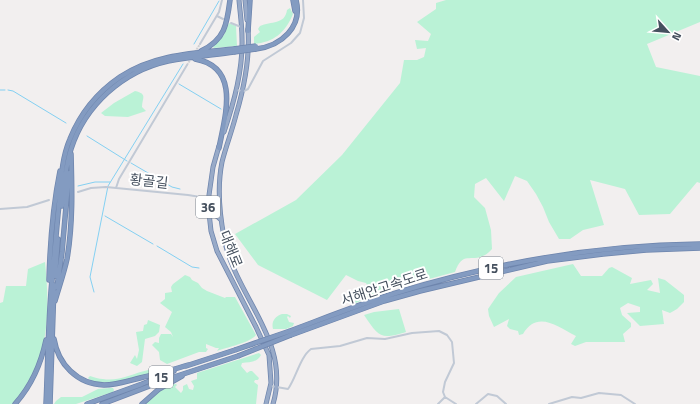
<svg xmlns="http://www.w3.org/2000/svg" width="700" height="404" viewBox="0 0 700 404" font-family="'Titillium Web','Noto Sans KR',sans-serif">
<rect width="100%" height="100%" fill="#f2efef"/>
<path fill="#baf2d6" d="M446 0H700V22L647 44 656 67 700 76V183L697 182 670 214 639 215 625 189 590 180 604 225 583 230 570 239H559L549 222 543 207 536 194 527 181 515 176 504 201 486 178 475 184 474 197 485 208 491 230 492 249C490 251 487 254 485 255 470 263 463 250 455 272L377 293 354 304V301L365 294 369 289 366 283 358 281 346 275 327 300 258 265 235 234 296 200 342 155 400 83 404 60H417L424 57 426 48 417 49 415 40 428 41 431 34 417 22 436 9V3Z
M290 8 293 14C285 33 274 42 254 44V37L260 32 258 29 260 26C271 21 285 25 287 10Z
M229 23 236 26 237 46 214 48 213 47 224 35Z
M135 91C148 94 142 98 142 107L146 111 128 117 105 116 101 113 114 103Z
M45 262C49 301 50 343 31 379 27 388 19 396 13 404H0V303L3 302 6 286H26L28 269Z
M573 264 581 276H602L609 268 612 267 632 278 630 284 651 280 653 284 647 290 660 293 658 278 665 280 684 295V302L677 309 670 313 662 310 664 324 640 326 627 313 640 312V307L628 303 620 308 622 315 631 323V327L623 334 625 342H586L575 346 571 344 576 336C557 326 537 310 523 334L519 335 518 331 510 329 507 326 509 319 494 327 489 316 488 309 499 293 516 277Z
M185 275 190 277 192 280 198 283 202 288 207 291 225 298 226 297H235L256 335C250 343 227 347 217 351L219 348H216L206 344V348L208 349 206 352H199L167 364 160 360 159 352 152 345 155 342 159 343V338L161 334H171L173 337 171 332 165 327 172 312 160 303 165 299V293L172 292 171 287 173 284Z
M399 309 406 332C380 340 379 337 364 315L374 312Z
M282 314H287L291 316 290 318 288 316 287 317 289 322 294 323 293 326 286 329H273C271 322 275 316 282 314Z
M148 320 160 325 159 332 155 336 145 339 142 362 137 366 130 363 135 355 137 359 139 350 136 332 143 331 144 325 147 324Z
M259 353 261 355C257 363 249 362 242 363L241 366 247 373 250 371H252L259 378 258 380H255L254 382 258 385 256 404H144C153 396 163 385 176 384L177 385 175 387 181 393 183 390V386L187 384 189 389 193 390 194 386 191 381 197 379V373Z
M148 370H154C146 380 97 388 88 378L90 376C94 377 99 379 103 379 118 382 134 373 148 370Z
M110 388H113L114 390 113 392 76 404H54L56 401 61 397H82L98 389Z"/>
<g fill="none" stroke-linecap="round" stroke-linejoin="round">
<path stroke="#84d0f2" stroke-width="1" d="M194 44 219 1
M179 84 221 109
M0 90H5
M8 90 13 91 66 123
M87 136 127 161
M131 163 172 187 180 189
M78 186 95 182H110
M105 216 153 244
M157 246 192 267 199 268
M94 292 90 277 108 186 183 64"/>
<path stroke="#cfcfd2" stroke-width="2" stroke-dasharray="2 1" stroke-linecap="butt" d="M195 52 200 44
M187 65 192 57"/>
<defs>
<path id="trunk" d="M245 0 247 20
M248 29C250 57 244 88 236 115 232 131 226 146 222 162 217 187 219 211 224 237 234 296 292 340 273 404
M224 132C234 102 243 70 242 38 242 25 240 12 239 0
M219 146 213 167 209 195V213L211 231 217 251 256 327 269 355 271 383 266 404
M210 217 213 214 218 217 220 219"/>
<path id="motorway" d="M293 0 295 11
M248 31 250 0
M256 49C281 46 303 27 296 0
M201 51C225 40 227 24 230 0
M195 59C241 67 225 116 219 148
M62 206C64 187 65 168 71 149 85 105 123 71 168 61 190 57 212 55 234 52
M55 276 58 239
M49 280C50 244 53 206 60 171
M57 287 62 252 69 173
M55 301C59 287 64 273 67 259 73 224 72 189 71 154
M290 331C325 318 360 304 396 293 494 263 597 245 700 244
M291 335 384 301 420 291 547 261 603 254 646 250 700 248
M54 339C58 364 77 384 104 385 116 385 128 381 140 378 156 374 172 370 188 365
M186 366 235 350
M15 404C32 385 41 364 46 340
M46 404C48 363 48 321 52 280 54 258 56 236 58 214 61 190 60 162 70 139 80 114 98 92 120 77 154 54 195 53 234 49
M50 404C51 364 53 324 54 285
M87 404 142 384 174 371
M102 404 168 379 238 356
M142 404 159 389 182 376"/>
</defs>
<use href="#trunk" stroke="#6e85ad" stroke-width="5"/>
<use href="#motorway" stroke="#6e85ad" stroke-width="5.5"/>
<path stroke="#c1c9d5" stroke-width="2" d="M217 16 223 19
M231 23 241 27
M200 44 219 12 222 0
M236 90 244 91 248 89 263 61 291 43 300 33 304 18 303 0
M116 188 119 179 187 65
M78 192 91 188 106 187 188 195 219 200
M0 209 27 207 49 200
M271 386 288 389C296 378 300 357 311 349L340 346 367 338 385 339 412 333 439 331 447 335 452 342 454 363 445 382 443 392 445 397 456 404
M438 404 445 397
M476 404 488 394 497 396 506 404
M549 404 572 397 581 398 599 393 621 395 635 404"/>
<use href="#trunk" stroke="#98aac8" stroke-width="3.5"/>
<use href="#motorway" stroke="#839bc1" stroke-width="4"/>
<defs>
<path id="motorway-bridge" d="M234 49 256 46
M234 52 256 49
M235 350 290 331
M238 356 291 335"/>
</defs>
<use href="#motorway-bridge" stroke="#6e85ad" stroke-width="5.5" stroke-linecap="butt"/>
<use href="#motorway-bridge" stroke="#839bc1" stroke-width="4"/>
</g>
<g text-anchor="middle" stroke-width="4" stroke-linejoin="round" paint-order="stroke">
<g fill="#fff" stroke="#7d848e" stroke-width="1">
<rect x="196" y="196" width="24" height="22" rx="3"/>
<rect x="479" y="257" width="24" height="22" rx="3"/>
<rect x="149" y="366" width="24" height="22" rx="3"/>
</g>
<g font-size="13" font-weight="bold" fill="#45505e">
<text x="208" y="212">36</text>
<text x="491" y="273">15</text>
<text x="161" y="382">15</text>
</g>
<g font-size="14" fill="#45505e" stroke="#fff">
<text transform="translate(149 181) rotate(6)" y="5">황골길</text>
<text transform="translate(231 249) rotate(68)" y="5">대해로</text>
<text transform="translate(384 287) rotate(-18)" y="5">서해안고속도로</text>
</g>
</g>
<g transform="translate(668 32) rotate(117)" stroke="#ffffff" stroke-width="3" paint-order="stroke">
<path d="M0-3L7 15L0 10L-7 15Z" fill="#45505e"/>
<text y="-6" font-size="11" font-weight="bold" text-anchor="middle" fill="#45505e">N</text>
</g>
</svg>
